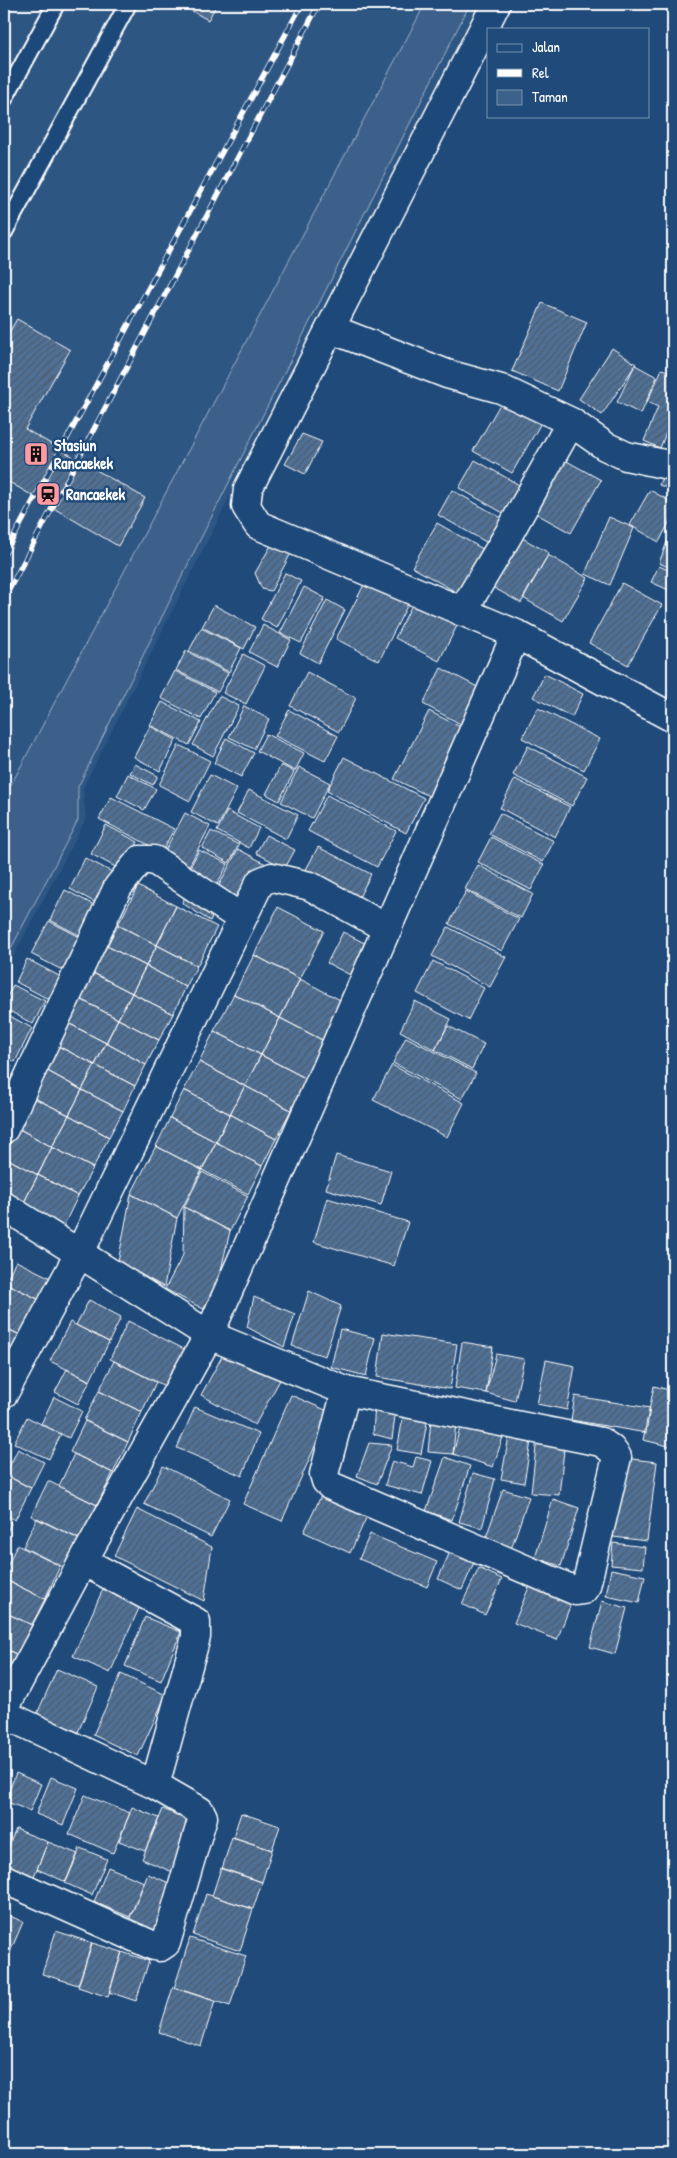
<svg xmlns="http://www.w3.org/2000/svg" width="677" height="2158" viewBox="0 0 677 2158" font-family="'Patrick Hand',sans-serif">
<defs>
<pattern id="building-hatch" width="6" height="6" patternUnits="userSpaceOnUse" patternTransform="scale(1.25)"><rect width="6" height="6" fill="#507197"/><path d="M-1 1l2-2M0 6l6-6M5 7l2-2" fill="none" stroke="#4e5b6a"/></pattern>
</defs>
<rect width="100%" height="100%" fill="#1f4a7a"/>
<filter id="ink" filterUnits="userSpaceOnUse"><feTurbulence type="fractalNoise" baseFrequency=".02" numOctaves="2"/><feDisplacementMap in="SourceGraphic" scale="10" xChannelSelector="R" yChannelSelector="G"/><feConvolveMatrix kernelMatrix="1 2 1 2 8 2 1 2 1" color-interpolation-filters="sRGB"/></filter>
<g filter="url(#ink)">
<path fill="#2e5683" d="M4 4H478L83 788 86 819 4 974Z"/>
<path fill="#3c618b" stroke="#9eb0c5" d="M425 4H470L200 540 78 787V820L4 962V798Z"/>
<path fill="url(#building-hatch)" stroke="#fff" d="M180 4H217L208 20Z
M542 303 587 322 558 391 512 371Z
M17 319 70 350 25 429 145 498 118 546 4 479V341Z
M612 348 636 364 602 415 579 399Z
M635 365 657 377 641 414 617 402Z
M662 369 673 373V436L666 433 660 448 644 441 658 407 647 402Z
M506 394 545 416 512 473 473 451Z
M302 434 322 442 305 474 285 464Z
M563 459 601 480 571 533 533 512Z
M475 460 528 490 512 518 459 488Z
M665 470 673 473V490L659 485Z
M452 490 507 521 493 546 438 515Z
M650 490 673 503V515L659 542 630 525Z
M609 517 634 528 610 585 585 574Z
M437 523 488 552 463 596 412 567Z
M515 534 549 553 521 603 487 584Z
M273 542 291 553 271 591 262 589 255 573Z
M667 542 673 545V569L659 563Z
M548 555 588 578 563 621 523 598Z
M659 566 673 572V592L651 582Z
M285 573 301 581 277 628 261 619Z
M367 579 409 602 379 661 336 639Z
M622 583 662 605 628 665 589 643Z
M304 587 325 598 301 643 280 633Z
M415 599 459 622 439 661 395 638Z
M327 600 345 610 318 663 300 653Z
M214 605 255 627 244 649 202 627Z
M263 625 291 640 277 667 249 652Z
M201 628 241 648 229 672 189 651Z
M186 651 228 673 218 692 176 670Z
M243 654 265 666 246 704 223 693Z
M441 668 487 692 468 728 423 704Z
M175 671 215 692 201 719 161 698Z
M307 672 356 698 339 732 290 706Z
M545 674 583 694 572 717 533 697Z
M219 696 239 706 213 756 193 745Z
M162 702 201 722 189 745 150 725Z
M244 706 269 719 254 749 229 737Z
M538 708 600 739 584 770 522 738Z
M289 710 338 736 325 761 275 736Z
M429 711 468 731 433 798 394 779Z
M150 726 176 740 160 771 134 757Z
M266 734 304 753 295 771 257 751Z
M226 738 254 753 241 777 214 763Z
M179 745 210 761 190 801 159 785Z
M528 746 587 777 572 806 513 775Z
M344 757 424 798 406 833 327 791Z
M135 764 158 776 153 785 130 773Z
M281 765 294 772 279 801 266 794Z
M299 767 330 783 312 818 281 802Z
M128 774 156 789 144 810 117 796Z
M210 775 237 789 218 826 191 812Z
M515 779 570 807 555 837 500 808Z
M249 790 298 815 286 839 237 813Z
M327 795 396 831 377 867 308 831Z
M111 797 174 829 162 852 99 819Z
M227 811 259 828 249 848 217 831Z
M185 813 210 826 185 874 160 860Z
M500 813 554 841 543 862 489 834Z
M106 825 138 842 123 871 91 854Z
M211 831 239 845 229 863 202 848Z
M266 835 295 850 285 868 256 853Z
M491 837 544 865 531 890 478 862Z
M318 847 371 874 355 905 302 877Z
M238 849 266 864 241 912 213 897Z
M199 850 228 864 215 888 187 873Z
M85 858 116 874 100 905 70 889Z
M478 865 533 894 521 918 465 889Z
M138 886 176 906 157 945 118 925Z
M65 890 98 907 83 937 50 920Z
M188 891 217 906 210 921 182 903Z
M466 891 519 919 502 951 449 924Z
M176 906 217 927 197 966 157 945Z
M278 907 324 931 300 979 254 955Z
M49 921 80 937 62 970 31 954Z
M118 925 157 945 146 966 107 946Z
M448 927 506 957 490 987 432 956Z
M343 932 376 949 360 980 327 963Z
M157 945 197 966 186 987 146 966Z
M107 946 146 966 132 993 93 973Z
M254 955 300 979 280 1018 234 994Z
M27 959 61 977 50 1000 16 982Z
M433 961 484 988 468 1020 417 993Z
M146 966 186 987 173 1014 132 993Z
M93 973 132 993 118 1019 80 999Z
M300 979 346 1003 326 1042 280 1018Z
M13 985 45 1001 33 1024 4 1008V1003Z
M132 993 173 1014 159 1040 118 1019Z
M234 994 280 1018 261 1055 214 1031Z
M80 999 118 1019 106 1043 68 1023Z
M415 1001 451 1019 435 1050 400 1031Z
M4 1013 32 1028 15 1062 4 1056Z
M280 1018 326 1042 307 1079 261 1055Z
M118 1019 159 1040 146 1065 106 1043Z
M68 1023 106 1043 95 1065 56 1045Z
M448 1026 484 1044 472 1069 435 1050Z
M214 1031 261 1055 245 1086 199 1062Z
M406 1037 476 1073 462 1099 393 1063Z
M106 1043 146 1065 135 1086 95 1065Z
M56 1045 95 1065 82 1090 44 1069Z
M261 1055 307 1079 291 1110 245 1086Z
M4 1062 12 1066 4 1083Z
M199 1062 245 1086 230 1114 184 1090Z
M95 1065 135 1086 123 1111 82 1090Z
M392 1065 464 1103 447 1137 373 1100Z
M44 1069 82 1090 69 1115 30 1096Z
M245 1086 291 1110 276 1139 230 1114Z
M82 1090 123 1111 109 1137 69 1115Z
M184 1090 230 1114 216 1142 170 1118Z
M30 1096 69 1115 52 1147 14 1126Z
M230 1114 276 1139 262 1166 216 1142Z
M69 1115 109 1137 93 1168 52 1147Z
M170 1118 216 1142 202 1170 156 1146Z
M14 1126 52 1147 38 1175 4 1157V1147Z
M216 1142 262 1166 248 1194 202 1170Z
M156 1146 202 1170 177 1218 131 1194Z
M52 1147 93 1168 78 1196 38 1175Z
M336 1155 391 1171 381 1205 326 1189Z
M4 1157 38 1175 22 1206 4 1196Z
M202 1172 248 1196 230 1231 184 1207Z
M38 1175 78 1196 63 1227 22 1206Z
M131 1194 177 1218 164 1287 118 1262Z
M327 1198 408 1222 394 1266 314 1242Z
M184 1207 230 1231 211 1313 165 1289 183 1255Z
M16 1261 57 1281 46 1303 5 1283Z
M6 1283 46 1303 28 1339 4 1327V1289Z
M309 1291 341 1306 325 1356 292 1346Z
M254 1297 295 1314 284 1347 247 1327Z
M89 1300 121 1317 109 1342 76 1325Z
M128 1321 188 1351 169 1388 110 1359Z
M70 1322 109 1342 90 1381 50 1361Z
M4 1327 28 1339 4 1383Z
M340 1329 375 1338 366 1376 331 1367Z
M383 1333 457 1344 450 1389 377 1377Z
M462 1342 493 1347 486 1393 455 1388Z
M226 1349 280 1380 255 1425 201 1395Z
M496 1354 524 1359 515 1401 486 1393Z
M546 1360 575 1366 567 1410 537 1404Z
M114 1361 156 1382 142 1412 99 1391Z
M67 1369 90 1381 78 1404 55 1392Z
M654 1386 673 1391V1447L643 1440Z
M99 1391 142 1412 128 1442 84 1420Z
M291 1395 330 1412 282 1521 243 1504Z
M575 1396 650 1408 646 1433 571 1420Z
M54 1397 82 1411 69 1438 41 1424Z
M375 1404 396 1408 392 1439 373 1434Z
M195 1407 259 1434 242 1476 177 1448Z
M404 1412 428 1417 421 1454 397 1450Z
M27 1417 61 1434 49 1459 14 1443Z
M431 1420 456 1422 453 1454 428 1452Z
M462 1420 504 1434 493 1467 453 1454Z
M85 1421 128 1442 113 1473 70 1452Z
M510 1431 532 1435 524 1483 501 1479Z
M537 1438 565 1441 559 1495 531 1493Z
M369 1443 392 1445 377 1484 357 1476Z
M18 1449 44 1462 31 1488 5 1475Z
M74 1454 113 1473 97 1505 59 1486Z
M416 1457 432 1461 422 1495 385 1485 392 1461 413 1467Z
M445 1457 470 1466 452 1520 426 1511Z
M624 1458 657 1462 647 1541 613 1537Z
M163 1466 230 1499 211 1537 144 1504Z
M473 1473 495 1479 482 1528 459 1522Z
M4 1474 31 1488 15 1520 4 1514Z
M48 1481 97 1505 81 1540 31 1516Z
M503 1489 529 1497 511 1549 485 1540Z
M321 1496 367 1516 350 1553 304 1532Z
M553 1499 579 1508 561 1566 535 1558Z
M137 1509 212 1547 204 1601 114 1556Z
M37 1518 81 1540 67 1569 23 1547Z
M4 1519 11 1523 4 1539Z
M370 1534 437 1562 427 1587 359 1559Z
M613 1543 645 1547 643 1568 611 1565Z
M17 1545 60 1566 45 1599 4 1579V1573Z
M453 1545 477 1556 462 1590 438 1579Z
M479 1568 502 1579 485 1615 462 1604Z
M611 1569 645 1576 639 1603 606 1596Z
M6 1580 45 1599 32 1625 4 1612V1585Z
M530 1585 572 1601 557 1640 514 1623Z
M103 1589 140 1606 110 1673 73 1656Z
M602 1601 627 1608 615 1654 590 1647Z
M4 1612 32 1625 18 1655 4 1648Z
M145 1617 181 1632 161 1681 125 1666Z
M4 1648 18 1655 4 1683Z
M57 1669 98 1687 78 1732 37 1714Z
M121 1674 166 1695 138 1756 93 1735Z
M16 1773 41 1784 30 1811 5 1801Z
M51 1777 78 1788 63 1825 36 1814Z
M85 1795 130 1813 113 1853 69 1834Z
M132 1807 159 1818 145 1851 119 1841Z
M163 1809 196 1823 175 1873 142 1859Z
M241 1813 280 1826 272 1850 233 1837Z
M16 1829 48 1842 34 1876 4 1864V1857Z
M232 1837 272 1850 262 1882 222 1869Z
M48 1842 78 1854 66 1882 37 1869Z
M80 1848 107 1859 92 1895 65 1883Z
M108 1867 144 1882 130 1917 94 1902Z
M221 1868 262 1882 253 1909 212 1896Z
M148 1874 174 1885 155 1931 129 1920Z
M206 1894 253 1909 240 1951 193 1935Z
M4 1913 23 1922 5 1964H4Z
M56 1931 92 1943 78 1985 42 1974Z
M190 1938 246 1956 230 2006 174 1988Z
M92 1943 122 1952 108 1997 78 1987Z
M122 1952 149 1961 136 2001 109 1992Z
M173 1987 215 2001 201 2046 159 2032Z"/>
<g fill="none" stroke-linecap="round" stroke-linejoin="round">
<defs>
<path id="service" d="M4 99 56 4
M4 232 128 4"/>
<path id="minor" d="M496 4 248 489 246 506 258 525 516 634 673 718
M331 329 447 374 501 389 571 422
M462 612 508 535 571 422 605 446 626 456 673 466
M4 1129 118 887 140 860H154L241 918
M4 1206 209 1335 346 1391 601 1442 611 1449 617 1457 586 1586 583 1590 576 1591 331 1486 326 1481 324 1474 346 1391
M4 1393 79 1254 260 882 272 877 310 886 388 929
M83 1561 196 1622V1637L155 1785
M4 1709 83 1561 209 1335 516 634
M4 1714 155 1785 200 1811 203 1817 166 1943 160 1947 154 1946 4 1879"/>
</defs>
<use href="#service" stroke="#fff" stroke-width="20"/>
<use href="#minor" stroke="#fff" stroke-width="31"/>
<use href="#service" stroke="#1f4a7a" stroke-width="16"/>
<use href="#minor" stroke="#1f4a7a" stroke-width="28"/>
<defs>
<path id="rail" d="M4 555 302 4
M4 599 319 4"/>
</defs>
<use href="#rail" stroke="#fff" stroke-width="5.5"/>
<use href="#rail" stroke="#1f4a7a" stroke-width="4" stroke-dasharray="11" stroke-linecap="butt"/>
</g>
</g>
<defs>
<symbol id="building-square" viewBox="-11 -11 22 22"><rect x="-9" y="-9" width="18" height="18" rx="4" fill="#ff9aa2" stroke="#1f4a7a"/><path d="M-4-6H4V6H1V3H-1V6H-4ZM-2.5-4.3h1.7v1.8h-1.7ZM.8-4.3h1.7v1.8H.8ZM-2.5-1h1.7V.8h-1.7ZM.8-1h1.7V.8H.8Z" fill="#111"/></symbol>
<symbol id="station-square" viewBox="-11 -11 22 22"><rect x="-9" y="-9" width="18" height="18" rx="4" fill="#ff9aa2" stroke="#1f4a7a"/><path d="M-3-6H3Q5-6 5-4V2Q5 4 3 4L4.5 6H3L1.5 4h-3L-3 6H-4.5L-3 4Q-5 4-5 2V-4Q-5-6-3-6ZM-3.5-4v3h7v-3ZM-3.5 1v1.5H-2V1ZM2 1v1.5H3.5V1Z" fill="#111"/></symbol>
</defs>
<g fill-rule="evenodd">
<use href="#building-square" x="22" y="440" width="28" height="28"/>
<use href="#station-square" x="34" y="480" width="28" height="28"/>
</g>
<g text-anchor="middle" stroke-width="5" stroke-linejoin="round" paint-order="stroke">
<g font-size="16" font-weight="bold" fill="#fff" stroke="#1f4a7a" text-anchor="start">
<text x="54" y="451">Stasiun<tspan x="54" dy="18">Rancaekek</tspan></text>
<text x="66" y="500">Rancaekek</text>
</g>
</g>
<rect width="677" height="2158" fill="none" stroke="#1f4a7a" stroke-width="20"/>
<rect x="10" y="10" width="657" height="2138" fill="none" stroke="#fff" stroke-width="2" filter="url(#ink)"/>
<rect x="487" y="28" width="162" height="90" fill="#1f4a7a" stroke="#7992af"/>
<rect x="497" y="44" width="25" height="8" fill="#1f4a7a" stroke="#7992af"/>
<text x="532" y="52" font-size="15" fill="#ffffff">Jalan</text>
<rect x="497" y="69" width="25" height="8" fill="#ffffff" stroke="#7992af"/>
<text x="532" y="78" font-size="15" fill="#ffffff">Rel</text>
<rect x="497" y="90" width="25" height="15" fill="#3c618b" stroke="#7992af"/>
<text x="532" y="102" font-size="15" fill="#ffffff">Taman</text>
</svg>
